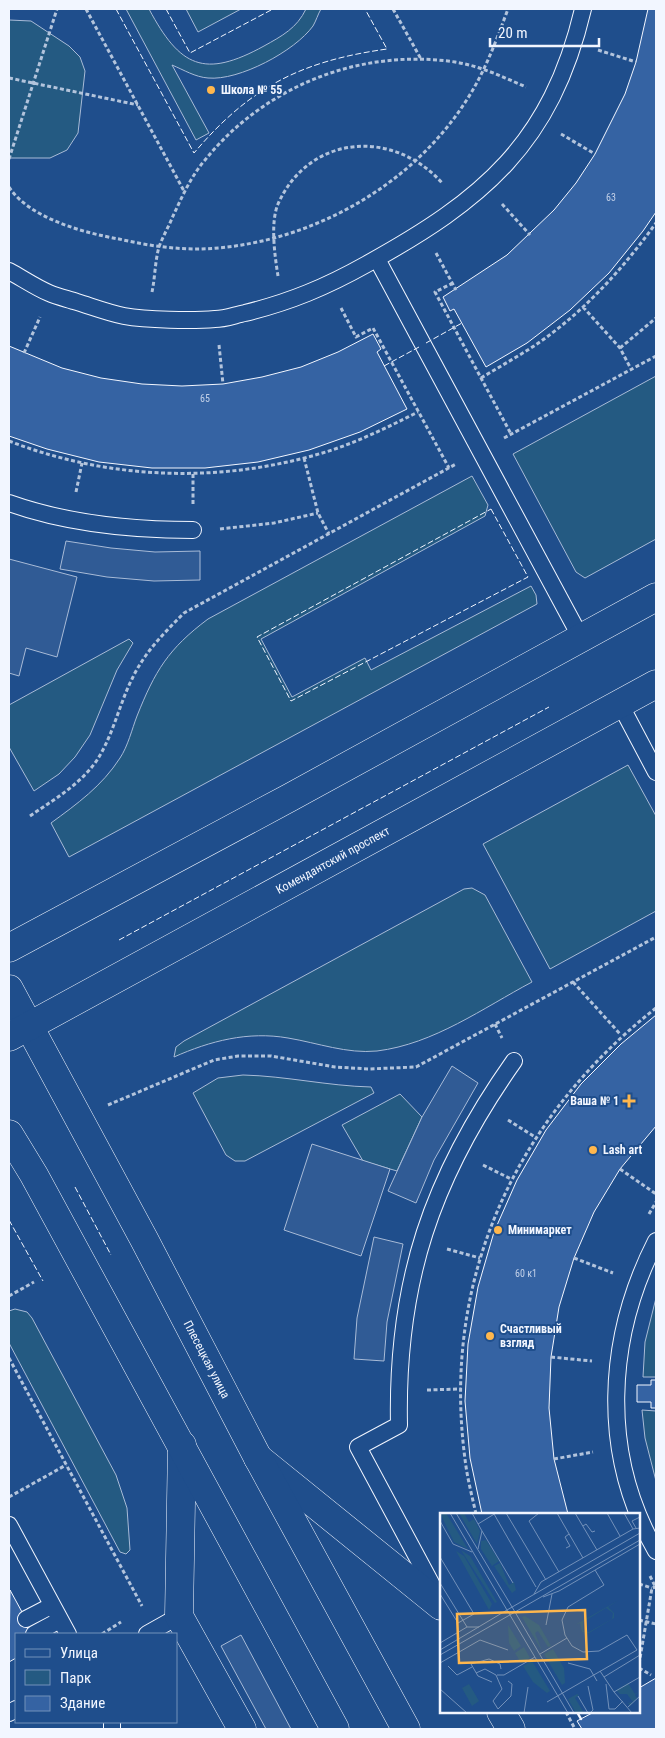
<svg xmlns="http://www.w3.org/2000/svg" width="665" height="1738" viewBox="0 0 665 1738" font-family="'Roboto Condensed',sans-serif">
<rect width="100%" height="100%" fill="#1f4e8c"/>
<path fill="#245a82" stroke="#a8bbd7" d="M126 9H149C180 67 204 79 264 46 282 36 297 28 306 9H321C318 14 316 21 313 26 295 51 239 81 208 78 195 77 184 70 172 65L209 133 196 140Z
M186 9H241L198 32Z
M9 20 31 21 69 46 80 57 85 71 78 133 67 150 50 158H9Z
M656 376V539L585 578 576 572 513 454Z
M472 476 488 505 485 516 261 639 292 697 365 658 371 670 531 586 536 595 537 604 69 857 51 823C77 804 102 786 120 758 128 746 132 729 137 716 155 671 168 649 208 619Z
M129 639 133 643 117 670 90 735 75 757 59 774 34 791 9 747V705Z
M628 765 656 816V911L550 969 483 844Z
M472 888 485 895 532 982C483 1008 434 1044 377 1051 347 1054 318 1043 288 1038 248 1031 210 1041 174 1057L176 1047 184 1041 464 889Z
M243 1075C286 1076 328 1086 371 1087L374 1093 245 1161H235L226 1155 193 1093 218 1078Z
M400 1094 422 1117 397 1171 363 1161 342 1125Z
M656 1298V1377H643L645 1342Z
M15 1309 27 1312 32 1318 116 1475 127 1508 130 1550 126 1554 120 1552 9 1343V1311Z
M642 1410 656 1411V1481L645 1438Z"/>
<path fill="#305b95" stroke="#a8bbd7" d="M66 541 111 548 155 552 200 551V580L154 581 107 577 60 569Z
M9 559 77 577 57 657 26 648 19 676 9 673Z
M452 1066 478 1083 434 1160 416 1203 388 1191 422 1117Z
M312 1144 390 1169 361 1256 284 1230Z
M374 1237 403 1244 387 1322 384 1361 354 1359 357 1318Z
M241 1635 291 1729H266L221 1646Z"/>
<path fill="#3563a3" stroke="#f2f6ff" d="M648 9H656V212L643 231 609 273 570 310 527 343 486 367 454 309 450 311 443 297 507 255 554 210 576 183 595 154 625 94 636 62Z
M373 334 381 349 377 352 407 409 360 432 309 450 258 462 205 468H152L99 462 47 449 9 436V346L62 368 101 378 142 384 182 386 223 384 262 377 301 367 338 352Z
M656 1015V1126L620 1169 594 1212 574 1258 559 1307 551 1357 549 1408 554 1459 568 1514H482L470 1458 465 1401 468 1344 478 1287 494 1232 517 1180 546 1130 581 1084 621 1044Z
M651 1380H656V1408H651V1402H637V1385H651Z
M10 1590 34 1634H16V1658L9 1662Z
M656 1678V1729H582L577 1721 594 1712H639V1688Z"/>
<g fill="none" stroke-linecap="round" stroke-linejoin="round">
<defs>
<path id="service" d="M377 259 581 638
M9 271C22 278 35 287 49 293 58 297 68 299 77 302 93 307 109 313 124 316 146 320 193 321 215 319 225 319 235 315 245 313 290 302 326 287 367 264 483 200 551 144 583 9
M9 503C68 524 130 530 193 530
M620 704 656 772
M656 1241C606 1339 600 1454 656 1551
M9 1525 68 1634
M439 1598 358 1447 399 1425C396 1282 432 1177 514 1061
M26 1619 51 1606
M34 1634 60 1620
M147 1634 179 1616
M9 1713 16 1709
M112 1729V1722"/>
<path id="minor" d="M182 1445 179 1616 242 1729
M258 1458 441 1606
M501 1712 511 1729"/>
<g id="tertiary">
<path id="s1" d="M9 989 145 1241 258 1458 406 1729"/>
<path d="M9 1134 34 1175 335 1729"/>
</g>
<g id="secondary">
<path d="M9 948 289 798 656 597"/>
<path id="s2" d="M9 1037 656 684"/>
</g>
</defs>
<use href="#service" stroke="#f2f6ff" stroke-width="18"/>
<use href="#minor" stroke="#f2f6ff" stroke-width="29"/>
<use href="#tertiary" stroke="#f2f6ff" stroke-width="29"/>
<use href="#secondary" stroke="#f2f6ff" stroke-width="29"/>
<path stroke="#b3c4dc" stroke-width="3" stroke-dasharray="4 2.5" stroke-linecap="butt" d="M86 9 184 191
M393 9 421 59
M598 50 636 62
M9 78 138 105
M561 134 595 154
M9 159 57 9
M9 187C29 218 84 233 119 239 145 245 171 249 198 249 302 247 409 190 466 101 485 72 496 41 508 9
M502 204 530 235
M436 253 456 290
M278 276C275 257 270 223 278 204 309 134 394 128 443 184
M453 283 435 292 511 434
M152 292C155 278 155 261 159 247 163 236 169 226 173 216 182 197 191 176 205 160 265 86 360 48 455 62 480 66 503 77 526 87
M583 307 620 348 631 369
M341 308 356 337 373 328 449 468
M219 345 223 384
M620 348 656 318
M24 353 40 317
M481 378C499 367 517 357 534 346 583 313 622 270 656 223
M504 438 656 356
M9 441C112 481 226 484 332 450 362 440 390 426 418 412
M304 458 318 513 329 534
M76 492 82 463
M193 504V474
M220 529 274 523 318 513
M30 816C53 800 78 786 95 763 113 737 118 707 132 679 144 653 164 633 184 613L456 464
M573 982 621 1035
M495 1024 502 1038
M108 1105 214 1060 238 1056H271L335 1067 368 1069 416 1067 656 937
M508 1120 535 1137
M483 1165 511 1179
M620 1169 656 1194
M649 1214 656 1202
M447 1249 480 1258
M574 1258 613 1273
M9 1296 34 1282
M551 1357 592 1361
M9 1358 142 1606
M427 1390 461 1389
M554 1459 593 1452
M9 1497 66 1465
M476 1514C472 1496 467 1477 465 1459 441 1279 516 1118 656 1008
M440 1534 441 1533
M650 1576 656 1588
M639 1584 652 1588
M639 1620 656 1624
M102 1634 121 1622
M639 1664 652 1588 656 1587
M639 1668 651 1675
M566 1712 575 1729"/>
<use href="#service" stroke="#1f4e8c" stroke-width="16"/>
<use href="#minor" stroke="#1f4e8c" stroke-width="28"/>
<use href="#tertiary" stroke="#1f4e8c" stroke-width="28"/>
<use href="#secondary" stroke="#1f4e8c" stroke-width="28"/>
<path stroke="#f2f6ff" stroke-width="1" stroke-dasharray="6 2.5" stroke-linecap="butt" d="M116 9 194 153C250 87 301 61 387 49L365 9
M166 9 190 53 273 9
M426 343 462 323
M384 366 419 347
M491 509 528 577 291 701 257 637Z
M119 940 549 707
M75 1187 111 1255
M9 1220 43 1281"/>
<path stroke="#f2f6ff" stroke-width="2.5" d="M577 1712 581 1719"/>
</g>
<g fill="#ffb74d" stroke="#1f4e8c" stroke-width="2">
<circle cx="211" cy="90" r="5"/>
<path d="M626.5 1093.5h5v5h5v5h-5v5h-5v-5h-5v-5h5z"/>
<circle cx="593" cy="1150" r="5"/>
<circle cx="498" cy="1230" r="5"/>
<circle cx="490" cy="1336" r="5"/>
</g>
<g text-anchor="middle" stroke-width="4" stroke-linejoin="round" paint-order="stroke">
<g font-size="10" fill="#c3d1e8">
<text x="611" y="201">63</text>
<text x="205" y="402">65</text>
<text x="526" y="1277">60 к1</text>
</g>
<g font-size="12" font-weight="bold" fill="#f2f6ff" stroke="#1f4e8c" text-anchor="start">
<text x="221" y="94">Школа № 55</text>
<text x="619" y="1105" text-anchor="end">Ваша № 1</text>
<text x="603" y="1154">Lash art</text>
<text x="508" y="1234">Минимаркет</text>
<text x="500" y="1333">Счастливый<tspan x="500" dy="14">взгляд</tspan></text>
</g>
<g font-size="12" fill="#f2f6ff" stroke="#1f4e8c">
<text dy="4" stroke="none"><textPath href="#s2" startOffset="369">Комендантский проспект</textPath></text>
<text dy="4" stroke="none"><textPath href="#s1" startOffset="420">Плесецкая улица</textPath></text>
</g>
</g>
<g transform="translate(440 1513)">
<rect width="200" height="200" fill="#1f4e8c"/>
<path d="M0 0H6L28 36 14 29ZM19 0H24L29 9 34 6 40 18 37 31ZM46 27 59 48 52 53 41 36V28ZM21 37 30 43 57 89 55 90ZM16 38 24 43 52 91 49 97ZM60 50 69 72 74 69 76 77 72 80 54 53ZM179 87 168 94 174 100V105L149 120 142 119 140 110 135 112ZM166 95 173 100 172 106 149 119 143 118V109ZM85 103 99 112 111 133 108 134 98 118 95 120 102 138 82 104ZM68 112 81 133 74 138 69 130ZM84 134 90 145 81 150 75 140ZM113 136 124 155 125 170 122 172 104 141ZM92 148 110 178 107 180 93 169 83 153ZM188 170 195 181 200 178 195 182 197 185 190 193 188 190 193 189 187 181H180L176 177ZM29 171 39 188 32 193 22 175ZM137 181 139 182 135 185 144 200H136L128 186Z" fill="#245a82" fill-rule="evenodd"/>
<path fill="none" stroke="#7391ba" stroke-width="1" d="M32 0 42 18 38 36M66 0 106 67M99 0 89 8 119 59M117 0 143 45M135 0 157 37M167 0 180 23M184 0 193 16M54 1 96 74M0 8 13 31 32 39M38 11 56 0M143 13 146 11 152 19 155 18M196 15 192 8 200 4M42 18 73 70M126 35 130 33 125 24 129 21M0 44 34 101 18 110 0 81M0 70 27 114M94 81 101 69 193 16 200 15M103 84 119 78 200 31M106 112 112 81M0 130 27 114H39M0 137 67 97 10 0M100 141 127 125M0 142 75 99 16 0M0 150 40 127 68 137M128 150 150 156 157 168M8 153 17 162 32 154M160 158 174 179 200 164M36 160 45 156 56 162 62 176 53 188 58 196 71 183 72 171 68 168M57 162H64L95 144M164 164 200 142M52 169 38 163 31 151 49 146 60 151 61 156M166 171 169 196H175L183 188M148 173 153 197 150 200M0 176 27 200M174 179 192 200M138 183 148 200M107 189 197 137 187 122 159 138 143 139 132 133 125 122 122 107 128 94 164 72 155 57M188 194 200 183M84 200 88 174M128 200 67 97 200 20M134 200 75 99 200 27"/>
<path fill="#ffb74d" fill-opacity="0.15" stroke="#ffb74d" stroke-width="2.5" d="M145 97 147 146 19 150 17 101Z"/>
<rect width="200" height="200" fill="none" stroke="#f2f6ff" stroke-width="2.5"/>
</g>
<rect width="665" height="1738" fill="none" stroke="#f2f6ff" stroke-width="20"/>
<rect x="15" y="1633" width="162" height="90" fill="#1f4e8c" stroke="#7391ba"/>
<rect x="25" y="1649" width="25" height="8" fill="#1f4e8c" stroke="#7391ba"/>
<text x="60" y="1658" font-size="15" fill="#f2f6ff">Улица</text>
<rect x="25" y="1670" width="25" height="15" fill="#245a82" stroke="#7391ba"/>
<text x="60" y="1683" font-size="15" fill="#f2f6ff">Парк</text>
<rect x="25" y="1696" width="25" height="15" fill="#3563a3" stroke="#7391ba"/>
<text x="60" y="1708" font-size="15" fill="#f2f6ff">Здание</text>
<path d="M490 38v8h109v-8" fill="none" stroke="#f2f6ff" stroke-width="2.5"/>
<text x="498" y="38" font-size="15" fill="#f2f6ff" stroke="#1f4e8c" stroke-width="4" paint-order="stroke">20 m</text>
</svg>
